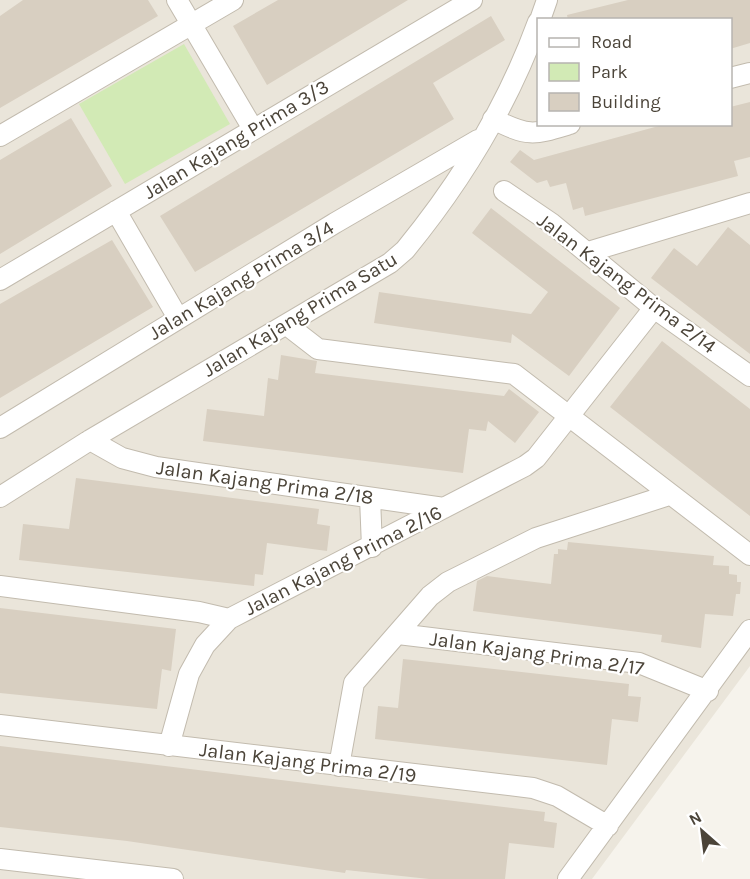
<svg xmlns="http://www.w3.org/2000/svg" width="750" height="879" viewBox="0 0 750 879" font-family="Karla,sans-serif">
<rect width="100%" height="100%" fill="#f6f3ec"/>
<path fill="#eae5da" fill-rule="evenodd" d="M0 0H750V666L592 879H0ZM538 20H730V124H538Z"/>
<path fill="#d2eab5" d="M184 44 230 124 125 184 79 104Z"/>
<path fill="#d8cfc1" d="M23 0H148L158 16 0 108V16Z
M278 0H408L267 85 233 26Z
M628 0H750V43L730 49V20H568L567 15Z
M491 16 505 40 433 83 454 119 195 272 160 216Z
M750 102V157L734 161 738 176 585 216 583 207 573 210 566 183 550 187 547 180 537 183 510 162 520 150 534 160 666 124H730V107Z
M71 118 112 186 0 254V160Z
M491 208 620 308 569 376 512 334 511 343 374 323 379 292 531 314 548 292 472 233Z
M728 227 750 245V354L651 278 674 248 697 266Z
M112 240 153 307 0 398V304Z
M662 341 750 409V516L610 407Z
M281 355 317 361 315 373 504 396 509 389 539 412 515 443 488 421 486 431 469 429 463 473 203 441 207 409 264 416 268 378 278 380Z
M76 478 319 509 317 524 330 526 327 551 267 543 263 575 255 574 254 586 19 560 23 524 69 529Z
M568 542 714 556 713 565 729 566V574L737 575V582H741L740 594H736L733 616 705 614 701 648 661 642 662 635 473 611 477 581 487 576 551 584 554 554H558V549L567 550Z
M0 608 176 629 171 671 162 669 157 709 0 693Z
M403 659 629 684 628 696 641 697 638 722 612 719 607 765 375 739 378 706 398 708Z
M0 746 545 812 544 821 557 823 554 848 509 843 505 879H429L346 870 345 873 127 841 0 827Z"/>
<g fill="none" stroke-linecap="round" stroke-linejoin="round">
<defs>
<path id="minor" d="M177 0 253 129
M540 20 547 0
M730 78 750 73
M493 119C529 137 533 135 570 124
M0 136 233 0
M504 191 551 223 654 308 750 376
M116 211 178 318
M588 252 750 203
M0 280 472 0
M287 325 318 349 514 374 750 555
M0 428 335 223 478 140
M90 440 122 458 156 467 444 508
M0 497 90 440 390 263 405 250C460 183 508 104 538 22
M370 498 372 547
M0 586 199 612 229 619
M398 634 639 663 708 691
M0 725 533 788 557 796 608 826
M169 746 189 674 205 645 229 619 525 466 536 458 654 308
M339 766 354 683 430 596 448 582 536 538 669 495
M0 859 173 879
M568 879 750 630"/>
</defs>
<use href="#minor" stroke="#c2bbae" stroke-width="22"/>
<use href="#minor" stroke="#fff" stroke-width="20"/>
</g>
<g text-anchor="middle" stroke-width="4.5" stroke-linejoin="round" paint-order="stroke">
<g font-size="20" fill="#4b4439" stroke="#fff">
<text transform="translate(236 139) rotate(-31)" y="7">Jalan Kajang Prima 3/3</text>
<text transform="translate(241 280) rotate(-31)" y="7">Jalan Kajang Prima 3/4</text>
<text transform="translate(627 283) rotate(37)" y="7">Jalan Kajang Prima 2/14</text>
<text transform="translate(300 314) rotate(-31)" y="7">Jalan Kajang Prima Satu</text>
<text transform="translate(265 482) rotate(8)" y="7">Jalan Kajang Prima 2/18</text>
<text transform="translate(343 560) rotate(-27)" y="7">Jalan Kajang Prima 2/16</text>
<text transform="translate(537 653) rotate(8)" y="7">Jalan Kajang Prima 2/17</text>
<text transform="translate(308 762) rotate(7)" y="7">Jalan Kajang Prima 2/19</text>
</g>
</g>
<rect x="537" y="18" width="195" height="108" fill="#ffffff" stroke="#b7b4b0" stroke-width="1.5"/>
<rect x="549" y="38" width="30" height="9" fill="#ffffff" stroke="#b7b4b0" stroke-width="1.5"/>
<text x="591" y="48" font-size="18" fill="#4b4439">Road</text>
<rect x="549" y="63" width="30" height="18" fill="#d2eab5" stroke="#b7b4b0" stroke-width="1.5"/>
<text x="591" y="78" font-size="18" fill="#4b4439">Park</text>
<rect x="549" y="93" width="30" height="18" fill="#d8cfc1" stroke="#b7b4b0" stroke-width="1.5"/>
<text x="591" y="108" font-size="18" fill="#4b4439">Building</text>
<g transform="translate(702 831) rotate(332)" stroke="#ffffff" stroke-width="4.5" paint-order="stroke">
<path d="M0-4.5L10 22L0 15L-10 22Z" fill="#4b4439"/>
<text y="-9" font-size="16" font-weight="bold" text-anchor="middle" fill="#4b4439">N</text>
</g>
</svg>
